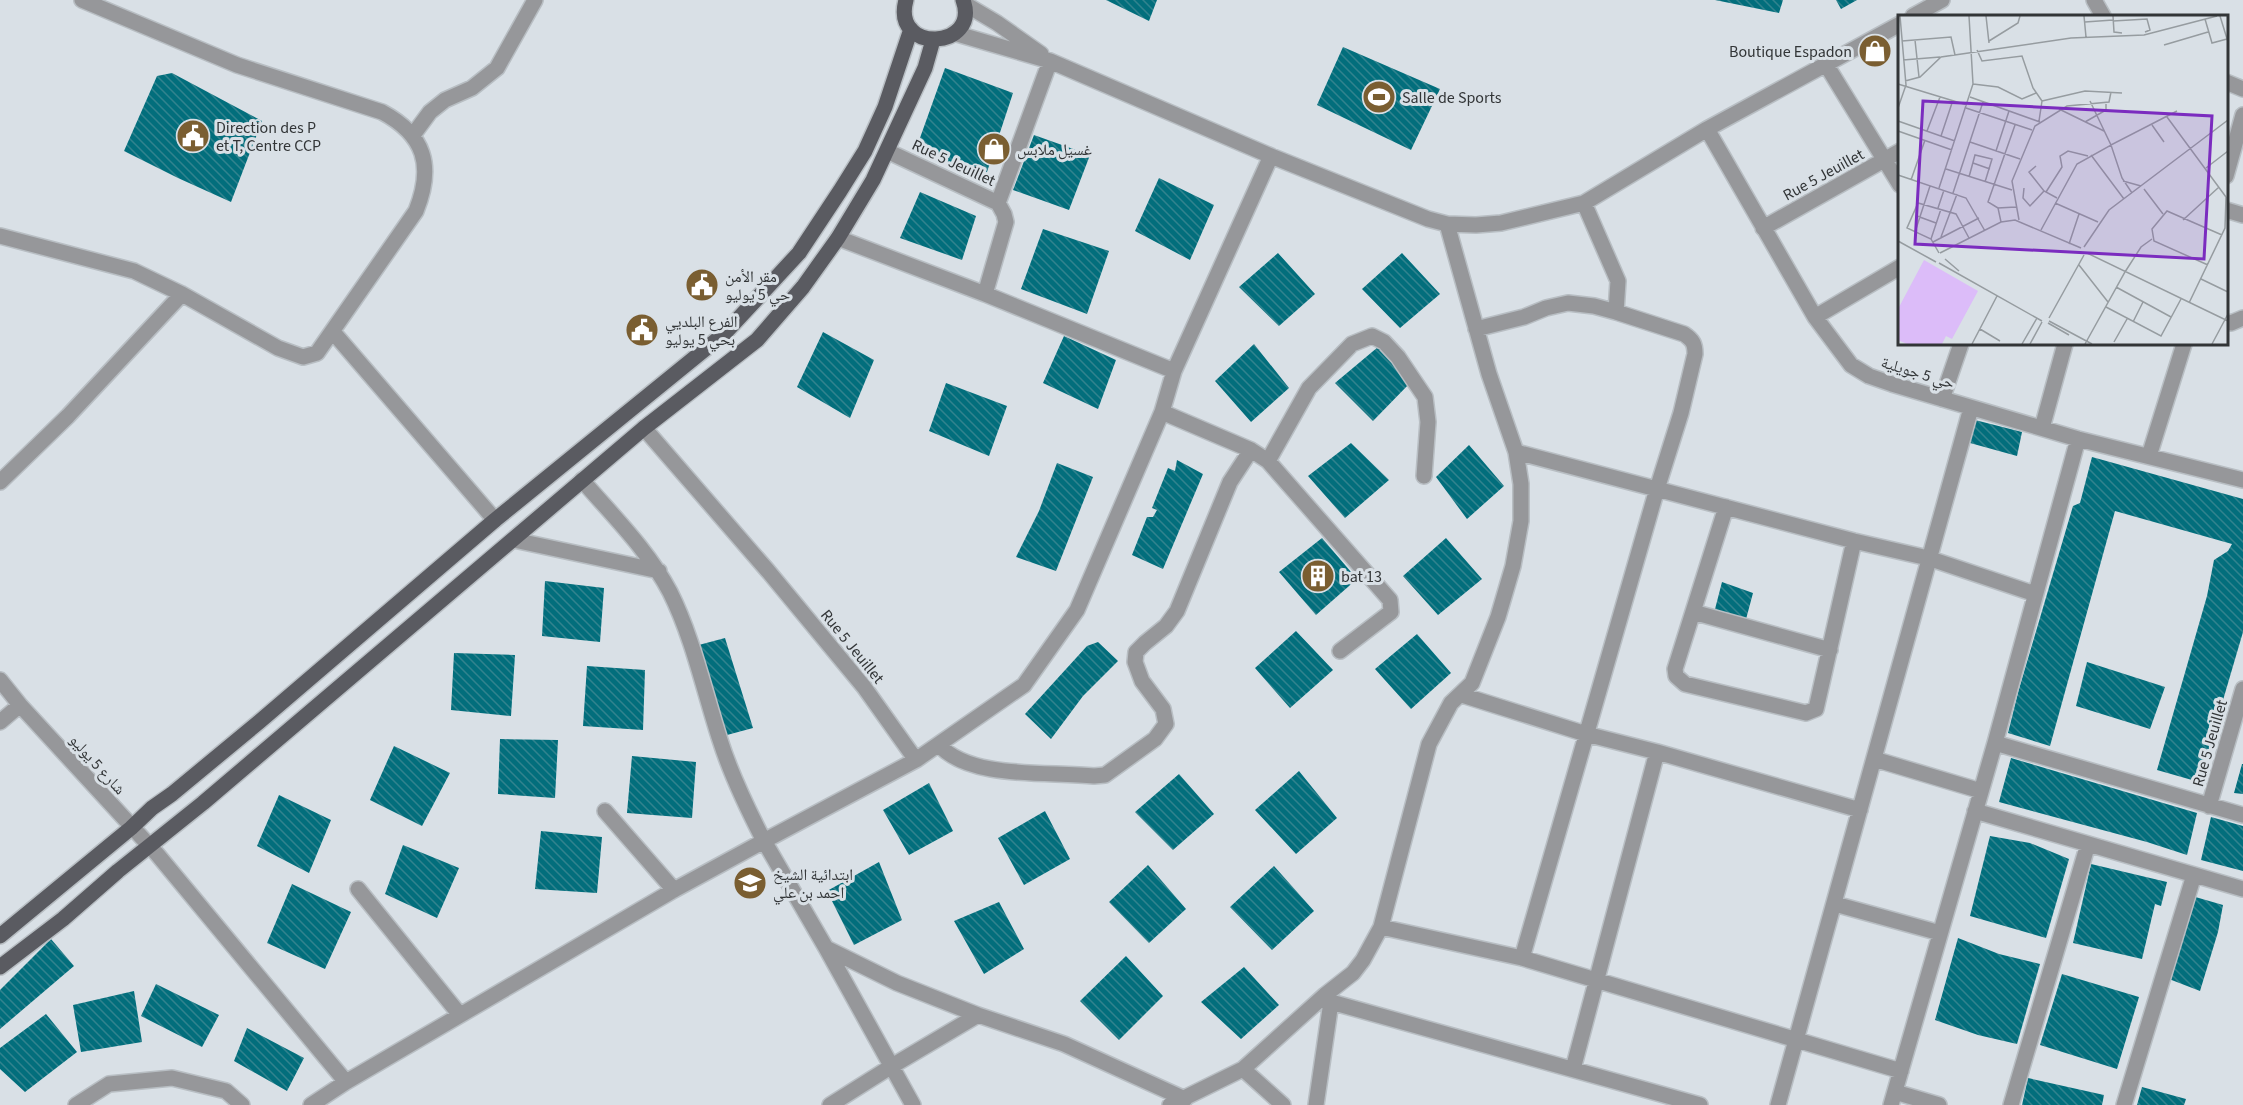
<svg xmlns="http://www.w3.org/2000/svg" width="2243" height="1105" viewBox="0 0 2243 1105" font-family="'Source Sans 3','Noto Naskh Arabic',sans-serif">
<defs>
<pattern id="building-back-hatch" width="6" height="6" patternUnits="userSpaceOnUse" patternTransform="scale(1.5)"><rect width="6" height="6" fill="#026e7c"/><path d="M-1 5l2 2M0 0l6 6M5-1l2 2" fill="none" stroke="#32838e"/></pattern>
</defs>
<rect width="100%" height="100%" fill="#d9e0e6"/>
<path fill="url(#building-back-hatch)" d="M1106 0H1157L1149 21Z
M1715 0H1783L1779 13Z
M1836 0H1857L1841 9Z
M1343 47 1440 89 1411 150 1317 105Z
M945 68 1013 93 985 178 916 149Z
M172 73 262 121 231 202 178 178 124 151 157 76Z
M1034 135 1090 155 1069 210 1013 190Z
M1159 178 1214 205 1190 260 1135 231Z
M920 192 976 216 962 260 900 238Z
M1043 229 1109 251 1087 314 1021 289Z
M1278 253 1315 294 1279 326 1239 287Z
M1402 253 1440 294 1400 328 1362 289Z
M823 332 874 360 850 418 797 387Z
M1064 336 1116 360 1098 409 1043 383Z
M1254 344 1289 388 1251 422 1215 381Z
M1378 347 1410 383 1373 421 1335 383Z
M946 383 1007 406 989 456 929 431Z
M1975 420 2022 432 2017 456 1970 443Z
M1351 443 1389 480 1345 518 1308 476Z
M1469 445 1504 486 1467 519 1436 477Z
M2092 457 2243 499V632L2199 782 2157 770 2207 596 2214 560 2228 551 2232 544 2115 511 2050 746 2008 733 2019 689 2073 506 2080 503Z
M1177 460 1203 474 1163 569 1132 555 1147 517H1153L1157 510 1152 508 1168 468 1175 471Z
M1057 463 1093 477 1056 571 1016 557 1039 511Z
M1322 538 1357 579 1316 615 1279 572Z
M1446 538 1482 579 1438 615 1403 576Z
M545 581 604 588 600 642 542 636Z
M1722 582 1753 593 1745 623 1714 613Z
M1296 631 1333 670 1290 708 1255 668Z
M1417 634 1451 673 1411 709 1375 669Z
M725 638 753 728 727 735 695 646Z
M1098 642 1118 661 1083 696 1051 739 1025 714 1087 646Z
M454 653 515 655 511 716 451 710Z
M2087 662 2165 687 2150 729 2076 706Z
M587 666 645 670 643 730 583 726Z
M500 739 558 740 555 798 498 794Z
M394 746 450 773 422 826 370 800Z
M632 756 696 762 692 818 627 813Z
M2011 758 2197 813 2187 855 2147 842 1999 802Z
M2242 764H2243V794L2234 793Z
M1299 771 1337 818 1296 854 1255 810Z
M1179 774 1214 814 1173 850 1135 812Z
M929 783 953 831 909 855 883 810Z
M279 795 331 820 309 873 257 846Z
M1045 811 1070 859 1024 885 998 838Z
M2211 817 2243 826V871L2201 860Z
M541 831 602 837 597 893 535 889Z
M1990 836 2030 843 2069 859 2046 938 1970 916Z
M403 845 459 868 437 918 385 894Z
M879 862 902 920 854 945 827 891Z
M2091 864 2167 882 2161 906 2155 904 2142 959 2073 943Z
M1148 865 1186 909 1149 943 1109 902Z
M1274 866 1314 911 1272 950 1230 907Z
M292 884 351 912 325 969 267 943Z
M2192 896 2223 905 2218 932 2200 991 2169 979Z
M999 902 1024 949 984 974 954 921Z
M1958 938 1999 954 2040 964 2017 1044 1978 1035 1935 1020Z
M51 939 74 966 0 1029V990Z
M1126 956 1163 996 1119 1040 1080 1001Z
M1244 967 1279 1005 1241 1039 1201 1002Z
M2062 974 2139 997 2117 1069 2040 1045Z
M156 984 219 1015 202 1047 141 1016Z
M134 991 142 1042 81 1052 73 1005Z
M46 1014 77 1052 25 1092 0 1069V1048Z
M247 1028 304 1058 287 1091 234 1061Z
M2028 1078 2104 1095 2102 1105H2022Z
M2142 1087 2186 1099 2184 1105H2137Z"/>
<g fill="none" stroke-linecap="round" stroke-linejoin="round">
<defs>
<path id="minor" d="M2094 0 2103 16
M965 4 997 23 1041 54
M1913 16 1942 0
M954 33 1050 61 1271 156 1428 219 1447 224 1476 225 1501 223 1584 203 1707 129 1900 24
M1827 66 1900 185
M2226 82 2243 89
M1707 129 1815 317 1851 365 1869 376 1892 384 2078 439 2243 480
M413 135 430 112 445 100 472 88 497 68 535 0
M887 151 998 203
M2226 176 2243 115
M998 203 1050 61
M2226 210 2243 215
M1763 228 1900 151
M0 236 134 271 182 294 278 348 303 357 317 353 416 211C434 166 425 135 382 112L237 65 82 0
M838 238 985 294 1174 371
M985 294 1006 222 1004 214 998 203
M1815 317 1900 267
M2226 322 2231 323 2243 318
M1476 329 1524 317 1546 308 1568 303 1594 306 1616 312 1618 281 1584 203
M333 332 495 520
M1942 399 1961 344
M1162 412 1251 450 1268 461 1390 600 1391 612 1340 651
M644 428 768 571 864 687 916 760
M2042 428 2065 344
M1516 452 1854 541 1928 558 2035 594
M2149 456 2184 344
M1268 461 1309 388 1352 344 1372 336 1384 342 1398 357 1425 397 1428 422 1424 476
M582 480C612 515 648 550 670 592 693 638 704 691 720 740 731 775 747 808 764 841L916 760 1024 685 1077 610 1162 412 1174 371 1271 156
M0 482 68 416 182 294
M1726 507 1675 669 1676 676 1685 684 1806 713 1816 709 1854 541
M514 540 659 571
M1693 612 1830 650
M0 680 20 705 157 854 346 1082
M1462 695 1586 734 1657 752 1860 810
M0 722 20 705
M1995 743 2243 815
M939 745C971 780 1049 771 1094 776L1105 775 1155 739 1166 724 1163 709 1142 681 1135 662 1136 652 1145 643 1166 626 1177 611 1230 482 1251 450
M1874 759 1981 791
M2209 806 2243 689
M605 811 674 890
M1975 811 2243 889
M358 889 460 1015
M1835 904 1940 933
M1381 927 1522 958 1901 1071
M826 948 897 983 978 1015 1064 1044 1185 1099
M1522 958 1657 489 1681 413 1695 354C1695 344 1693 340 1684 334L1616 312
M1325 995 1331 1002 1700 1105
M1243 1069 1283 1105
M1573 1069 1657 752
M1895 1092 1939 1105
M76 1105 109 1084 172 1078 226 1091 242 1105
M311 1105 346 1082 674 890 764 841 826 948 913 1105
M830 1105 892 1066 978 1015
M1170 1105 1243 1069 1325 995 1353 973 1363 960 1381 927 1429 744 1451 703 1472 683 1498 617 1513 566 1521 521V484L1516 452 1489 374 1447 224
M1316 1105 1331 1002
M1778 1105 1971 408
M1891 1105 1995 743 2078 439
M2011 1105 2088 844
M2124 1105 2194 875"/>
<path id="major" d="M906 0C891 54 981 50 963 0
M0 936 131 828 152 808 172 794 259 722 495 520 725 333 799 253 840 191 865 151 885 107 911 29
M0 967 63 919 118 871 203 803 644 428 757 340 803 287 838 238 873 180 925 68 933 40"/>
</defs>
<use href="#minor" stroke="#b8bec3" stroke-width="18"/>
<use href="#major" stroke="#b8bec3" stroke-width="18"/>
<use href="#minor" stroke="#96979a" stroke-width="15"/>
<use href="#major" stroke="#5a5b61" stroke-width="15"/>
</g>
<defs>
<symbol id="shop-disc" viewBox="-11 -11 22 22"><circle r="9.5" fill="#7a5e31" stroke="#d9e0e6"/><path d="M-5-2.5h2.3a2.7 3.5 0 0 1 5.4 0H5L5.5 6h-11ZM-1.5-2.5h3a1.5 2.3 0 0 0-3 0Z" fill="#fff"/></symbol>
<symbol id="stadium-disc" viewBox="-11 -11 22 22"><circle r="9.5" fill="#7a5e31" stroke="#d9e0e6"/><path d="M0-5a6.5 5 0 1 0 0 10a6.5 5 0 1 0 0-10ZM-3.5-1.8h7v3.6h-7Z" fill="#fff"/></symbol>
<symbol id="civic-disc" viewBox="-11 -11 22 22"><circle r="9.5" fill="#7a5e31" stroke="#d9e0e6"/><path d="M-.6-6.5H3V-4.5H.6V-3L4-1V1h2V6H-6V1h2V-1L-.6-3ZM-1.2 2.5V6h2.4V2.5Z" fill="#fff"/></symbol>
<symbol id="building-disc" viewBox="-11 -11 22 22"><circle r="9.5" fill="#7a5e31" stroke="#d9e0e6"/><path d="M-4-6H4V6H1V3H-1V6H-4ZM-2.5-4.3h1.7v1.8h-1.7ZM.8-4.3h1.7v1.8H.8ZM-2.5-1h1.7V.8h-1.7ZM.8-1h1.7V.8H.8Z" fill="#fff"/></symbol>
<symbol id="school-disc" viewBox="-11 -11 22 22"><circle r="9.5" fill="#7a5e31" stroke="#d9e0e6"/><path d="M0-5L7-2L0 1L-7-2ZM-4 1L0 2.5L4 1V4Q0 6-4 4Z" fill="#fff"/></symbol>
</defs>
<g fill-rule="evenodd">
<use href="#shop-disc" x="1856" y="32" width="38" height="38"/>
<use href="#stadium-disc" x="1360" y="78" width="38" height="38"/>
<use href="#civic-disc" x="174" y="117" width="38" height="38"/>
<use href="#shop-disc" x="975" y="130" width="38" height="38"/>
<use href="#civic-disc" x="683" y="266" width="38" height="38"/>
<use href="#civic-disc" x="623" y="311" width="38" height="38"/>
<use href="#building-disc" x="1299" y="557" width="38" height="38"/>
<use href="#school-disc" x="731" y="864" width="38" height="38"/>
</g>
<g text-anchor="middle" stroke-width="6" stroke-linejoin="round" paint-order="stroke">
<g font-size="16" fill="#323537" stroke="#d9e0e6" text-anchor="start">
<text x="1852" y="57" text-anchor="end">Boutique Espadon</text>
<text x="1402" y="103">Salle de Sports</text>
<text x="216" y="133">Direction des P<tspan x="216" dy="18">et T, Centre CCP</tspan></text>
<text x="1017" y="155">غسيل ملابس</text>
<text x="725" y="282">مقر الأمن<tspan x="725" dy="18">حي 5 يوليو</tspan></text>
<text x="665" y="327">الفرع البلديي<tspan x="665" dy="18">بحي 5 يوليو</tspan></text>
<text x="1341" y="582">bat 13</text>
<text x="773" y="880">ابتدائية الشيخ<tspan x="773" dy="18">احمد بن علي</tspan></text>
</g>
<g font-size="16" fill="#323537" stroke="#d9e0e6">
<text transform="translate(954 162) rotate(25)" y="6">Rue 5 Jeuillet</text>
<text transform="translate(1823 174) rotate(-29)" y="6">Rue 5 Jeuillet</text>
<text transform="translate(1918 372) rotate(17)" y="6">حي 5 جويلية</text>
<text transform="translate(853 646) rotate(51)" y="6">Rue 5 Jeuillet</text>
<text transform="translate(2209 743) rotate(-74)" y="6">Rue 5 Jeuillet</text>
<text transform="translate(98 764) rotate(48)" y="6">شارع 5 يوليو</text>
</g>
</g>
<g transform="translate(1898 15)">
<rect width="330" height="330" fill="#d9e0e6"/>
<path d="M26 245 80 276 54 324 48 321 44 329H9L0 325V294Z" fill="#dcbcf9"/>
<path fill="none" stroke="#969ca0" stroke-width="1.5" d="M88 1 91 28M186 1 188 22M215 1 216 17 224 18M322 1 330 27M307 4 314 28 329 24M215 6 249 4 252 15 247 17M187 7 215 5M17 25 21 62M4 26 53 22 57 40M91 26 120 8 122 1M266 30 310 17M79 35 84 46 124 41 135 73 144 86 141 106M5 45 42 42M7 66 22 62 43 42 173 23 246 20 319 1M0 69 69 90M75 69 100 72 124 84 138 78M72 82 142 107M144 86 187 76 224 78M192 86 213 130 279 96M0 93 8 70 2 1M68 93 134 115M161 94 206 116M269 102 328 182M0 106 57 126M187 107 208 95V87M254 110 266 127M0 116 54 135M29 116 42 82M43 121 55 85M72 127 122 144M98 136 111 96M193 140 226 184M75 148 92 154M138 151 131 157 146 176 159 183M308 153 330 136M48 154 114 175M0 160 68 183 87 216M71 162 77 140 94 144 87 167M13 165 27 125M225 166 243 171M41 173 75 69 71 1M126 173 125 183 132 191 146 176M246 174 265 199M148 177 164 152 162 141 170 136 190 141M55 178 85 87M157 188 200 207M40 193 46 175M100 193 90 187 117 110M19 201 38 208M121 205 114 166 137 111 169 91 211 87 213 77M285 205 321 172M103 207 100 193 118 192M143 215 179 149 213 130 224 163 234 178M17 217 32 171M43 222 59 179M33 224 43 194M0 226 38 247M35 227 81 203M171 229 181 199M186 232 211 195 330 105M41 238 33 224 9 213 20 188 58 199 71 223M42 238 103 207 117 205 183 233M189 238 330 306M47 244 61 256M41 248 144 306M181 250 210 287M310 250 256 226 254 214 269 196 324 220M303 264 330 277M218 272 273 302M291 288 327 213 328 182M208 292 263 321 283 284M151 303 186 240M151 306 194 329M235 307 245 287M150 308 171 320M82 314 102 326M216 327 229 304M74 329 99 281M124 329 139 303M132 329 144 307M187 329 227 257 243 232 254 224M314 329 330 299"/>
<path fill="#7b2cbf" fill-opacity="0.15" stroke="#7b2cbf" stroke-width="3" d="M25 86 314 101 306 244 17 229Z"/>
<rect width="330" height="330" fill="none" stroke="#323537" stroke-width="3"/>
</g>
</svg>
